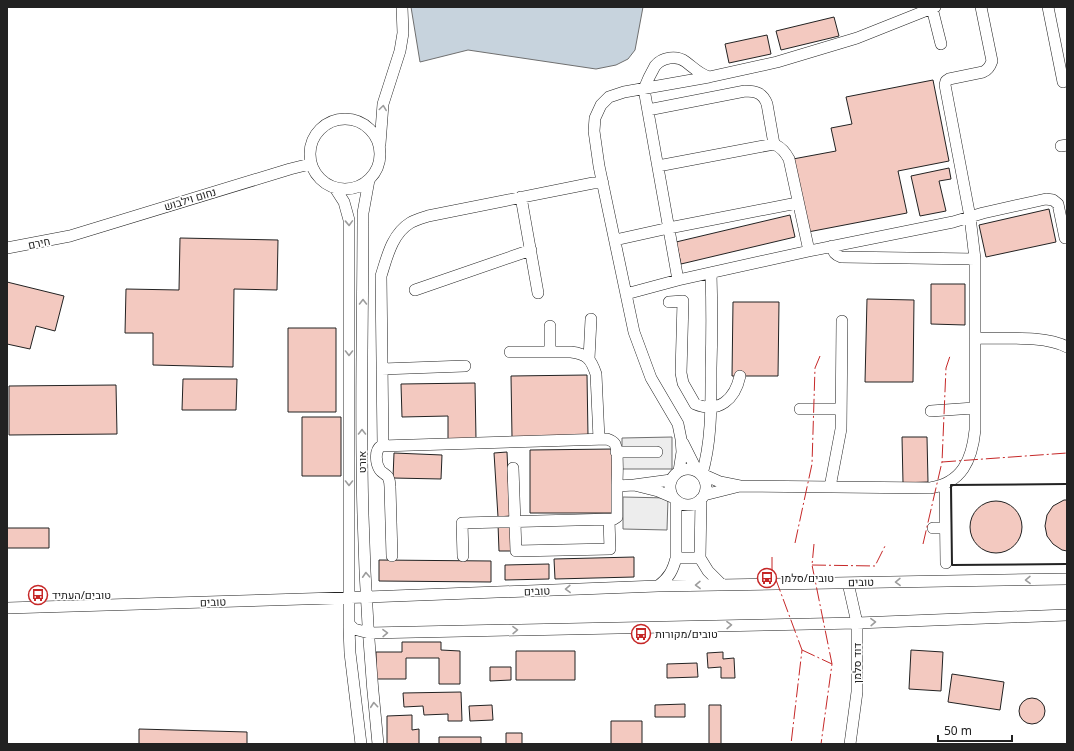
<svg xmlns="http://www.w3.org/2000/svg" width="1074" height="751" viewBox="0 0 1074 751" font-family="'Noto Sans',Heebo,sans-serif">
<rect width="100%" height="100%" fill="#fff"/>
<path fill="#ededed" stroke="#6f6f6f" d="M672 437V469H622V438Z
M623 497 668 498 667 530 623 529Z"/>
<path fill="#c7d3dd" stroke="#6f6f6f" d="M411 7H643L635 50 628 59 616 65 596 69 468 50 420 62Z"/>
<path fill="#f3c9c0" stroke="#222" d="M834 17 839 36 781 50 776 31Z
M767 35 771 54 729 63 725 44Z
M933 80 949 161 898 171 907 213 808 232 793 159 836 151 831 128 852 124 846 97Z
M949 168 951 179 939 181 946 211 920 216 911 176Z
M1049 209 1056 242 986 257 979 225Z
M790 215 795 237 681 264 676 242Z
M180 238 278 240 277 290 234 289 233 367 153 365V333H125L126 289 179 290Z
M7 282 64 296 55 331 36 326 30 349 7 344Z
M931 284H965V325L931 324Z
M867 299 914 300 913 382H865Z
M733 302H779L778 376H732Z
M288 328H336V412H288Z
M587 375 588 436 512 437 511 376Z
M183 379H237L236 410H182Z
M475 383 476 439H448V416L402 417 401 384Z
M116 385 117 434 9 435V386Z
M302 417H341V476H302Z
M902 437H927L928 482 903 483Z
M613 449V513H530V450Z
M507 452 510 516 498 517 494 453Z
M394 453 442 455 441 479 393 478Z
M1064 500H1067V551L1062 550 1053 544 1047 536 1045 526 1047 515 1053 506Z
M970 527a26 26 0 1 1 52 0a26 26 0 1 1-52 0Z
M511 523V551H499L498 524Z
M7 528H49V548H7Z
M634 557V577L555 579 554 559Z
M379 560 491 561V582L379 581Z
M549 564V579L505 580V565Z
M402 642H441V650L460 651V684H439V658H406V679H376V652H402Z
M911 650 943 652 941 691 909 689Z
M516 651H575V680H516Z
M723 652V659L734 658 735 678H721V667L708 668 707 653Z
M697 663 698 677 667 678V664Z
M490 667H511V680L490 681Z
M952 674 1004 682 1000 710 948 702Z
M461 692 462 721H448V714L424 715 423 706 404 707 403 693Z
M1019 711a13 13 0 1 1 26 0a13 13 0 1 1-26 0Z
M685 704V717H655V705Z
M492 705 493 720 470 721 469 706Z
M709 705H721V744H709Z
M412 715V730L419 729V744H387V716Z
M611 721H642V744H611Z
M139 729 247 732V744H139Z
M506 733H522V744H506Z
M439 737H481V744H439Z"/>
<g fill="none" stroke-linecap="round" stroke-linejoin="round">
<defs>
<path id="minor" d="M1048 7 1063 82
M932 8 941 44
M648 110 745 91C756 91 763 93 767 104L774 144
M310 154a35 35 0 1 1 70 0a35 35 0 1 1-70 0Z
M380 144 383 104 400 51 403 33 402 7
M1061 146 1067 145
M658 166 774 144C782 148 785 152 789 159L809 251
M369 180 363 213C363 313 360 414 363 515 365 591 370 668 378 744
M335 188 344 202 349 220V628L350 653 361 744
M521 197 538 293
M615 240 669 228 797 203
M832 246C833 253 836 255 841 257L975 259
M7 248 70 236 290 169 310 164
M678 280 644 89C647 81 651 73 655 66 662 57 677 55 686 62 694 68 699 74 709 77
M415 290 531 250
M626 294 678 280 809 251 953 222 983 213 1046 199 1053 200 1058 204 1065 238
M669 302 683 301 681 373 683 383 695 404C719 414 735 399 740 376
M550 326V352
M975 338C1002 339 1044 335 1067 347
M510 352H571C587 354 591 359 596 374L599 439
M589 359 591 319
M382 369 465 366
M800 409H841
M931 411 974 408
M683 443 697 471
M383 446 381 276C387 257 392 234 410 223 415 220 422 218 428 216L593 183H603
M616 452H657
M513 468 516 551 610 549 609 520
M670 487a18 18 0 1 1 36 0a18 18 0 1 1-36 0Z
M679 471 682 452 681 439 678 424 651 378 634 332 599 166 594 131 595 118 601 105 609 97 624 92 709 77 777 62 857 38 935 7
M671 480 634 485 658 491 672 497
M945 484 946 563
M740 486 930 488C962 483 972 460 975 430V259L970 217 945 85 946 81 949 79 983 72C988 70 990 67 992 61L981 7
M830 487 841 429 842 321
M704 495 740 486 720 482 702 474C712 440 711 404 711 368 712 336 712 305 711 273
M701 499 700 558 708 571 722 585
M933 528H945
M392 556 390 487C390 484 389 479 388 477 386 474 382 473 380 470 376 464 374 451 381 446L607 439C610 440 613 441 615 444 619 453 617 475 617 486L634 485
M463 556 462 523 614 519 617 517V486
M676 558H700
M848 583 857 623V692L850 744
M658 586C669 578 673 570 676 558V501
M7 608 367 597 658 586 1067 579
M349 624 354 629 369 633 857 623 1067 615"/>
</defs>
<use href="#minor" stroke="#222" stroke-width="12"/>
<use href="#minor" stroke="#fff" stroke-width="11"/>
<path stroke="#222" stroke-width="2" d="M1067 484 951 485 952 565 1067 564"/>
<path stroke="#c62828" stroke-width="1" stroke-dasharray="14 3 2 3" stroke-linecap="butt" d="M942 462 1067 453
M795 543 812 464 815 368 820 356
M814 544 812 565 832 664 821 744
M923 544 942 462 946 368 950 356
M772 557V569L802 650 791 744
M812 565 875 566 886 544
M802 650 832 664"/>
</g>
<defs><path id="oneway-chevron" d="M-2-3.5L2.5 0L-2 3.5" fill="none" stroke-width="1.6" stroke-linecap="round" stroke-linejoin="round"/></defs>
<g stroke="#9c9c9c">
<use href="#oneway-chevron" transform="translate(383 108) rotate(-82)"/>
<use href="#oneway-chevron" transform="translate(349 223) rotate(88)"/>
<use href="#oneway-chevron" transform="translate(363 302) rotate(-90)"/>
<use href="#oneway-chevron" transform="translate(349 353) rotate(90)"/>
<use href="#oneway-chevron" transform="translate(362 432) rotate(-90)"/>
<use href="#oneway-chevron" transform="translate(349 483) rotate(90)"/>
<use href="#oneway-chevron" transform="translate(366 575) rotate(-93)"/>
<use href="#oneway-chevron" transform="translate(1028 580) rotate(179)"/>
<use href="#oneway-chevron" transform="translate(898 582) rotate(179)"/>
<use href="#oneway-chevron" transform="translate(698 585) rotate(179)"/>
<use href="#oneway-chevron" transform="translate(568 589) rotate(178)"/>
<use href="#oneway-chevron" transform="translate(873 622) rotate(-2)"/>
<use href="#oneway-chevron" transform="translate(729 625) rotate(-1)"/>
<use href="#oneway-chevron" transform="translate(515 630) rotate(-1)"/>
<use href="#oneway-chevron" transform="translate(385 633) rotate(-1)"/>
<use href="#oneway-chevron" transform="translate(374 705) rotate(-95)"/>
</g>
<defs>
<symbol id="bus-ring" viewBox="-11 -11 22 22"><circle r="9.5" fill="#fff" stroke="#c62828" stroke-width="1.5"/><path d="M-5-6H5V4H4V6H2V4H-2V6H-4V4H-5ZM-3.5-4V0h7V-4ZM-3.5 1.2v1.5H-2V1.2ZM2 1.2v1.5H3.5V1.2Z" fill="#c62828"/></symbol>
</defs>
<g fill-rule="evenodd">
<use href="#bus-ring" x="756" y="567" width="22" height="22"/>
<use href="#bus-ring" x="27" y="584" width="22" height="22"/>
<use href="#bus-ring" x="630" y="623" width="22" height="22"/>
</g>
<g text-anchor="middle" stroke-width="3" stroke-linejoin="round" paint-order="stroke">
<g font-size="11" fill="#222" stroke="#fff">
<text transform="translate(190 199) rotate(-17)" y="4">נחום וילבוש</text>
<text transform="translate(39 243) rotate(-12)" y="4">חירם</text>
<text transform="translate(362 462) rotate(-90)" y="4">אורט</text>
<text transform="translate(861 582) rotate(-1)" y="4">טובים</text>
<text transform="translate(537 591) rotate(-2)" y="4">טובים</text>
<text transform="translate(213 602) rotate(-2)" y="4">טובים</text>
<text transform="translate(857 663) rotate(-90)" y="4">דוד סלמן</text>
</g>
<g font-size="11" fill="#222" stroke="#fff" text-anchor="start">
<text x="781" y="582">טובים/סלמן</text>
<text x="52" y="599">טובים/העתיד</text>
<text x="655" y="638">טובים/מקורות</text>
</g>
</g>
<rect width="1074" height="751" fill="none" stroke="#222222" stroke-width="16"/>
<path d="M938 735v6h74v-6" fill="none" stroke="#222222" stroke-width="2"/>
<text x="944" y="735" font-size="12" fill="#222222" stroke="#ffffff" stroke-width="3" paint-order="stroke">50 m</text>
</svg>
